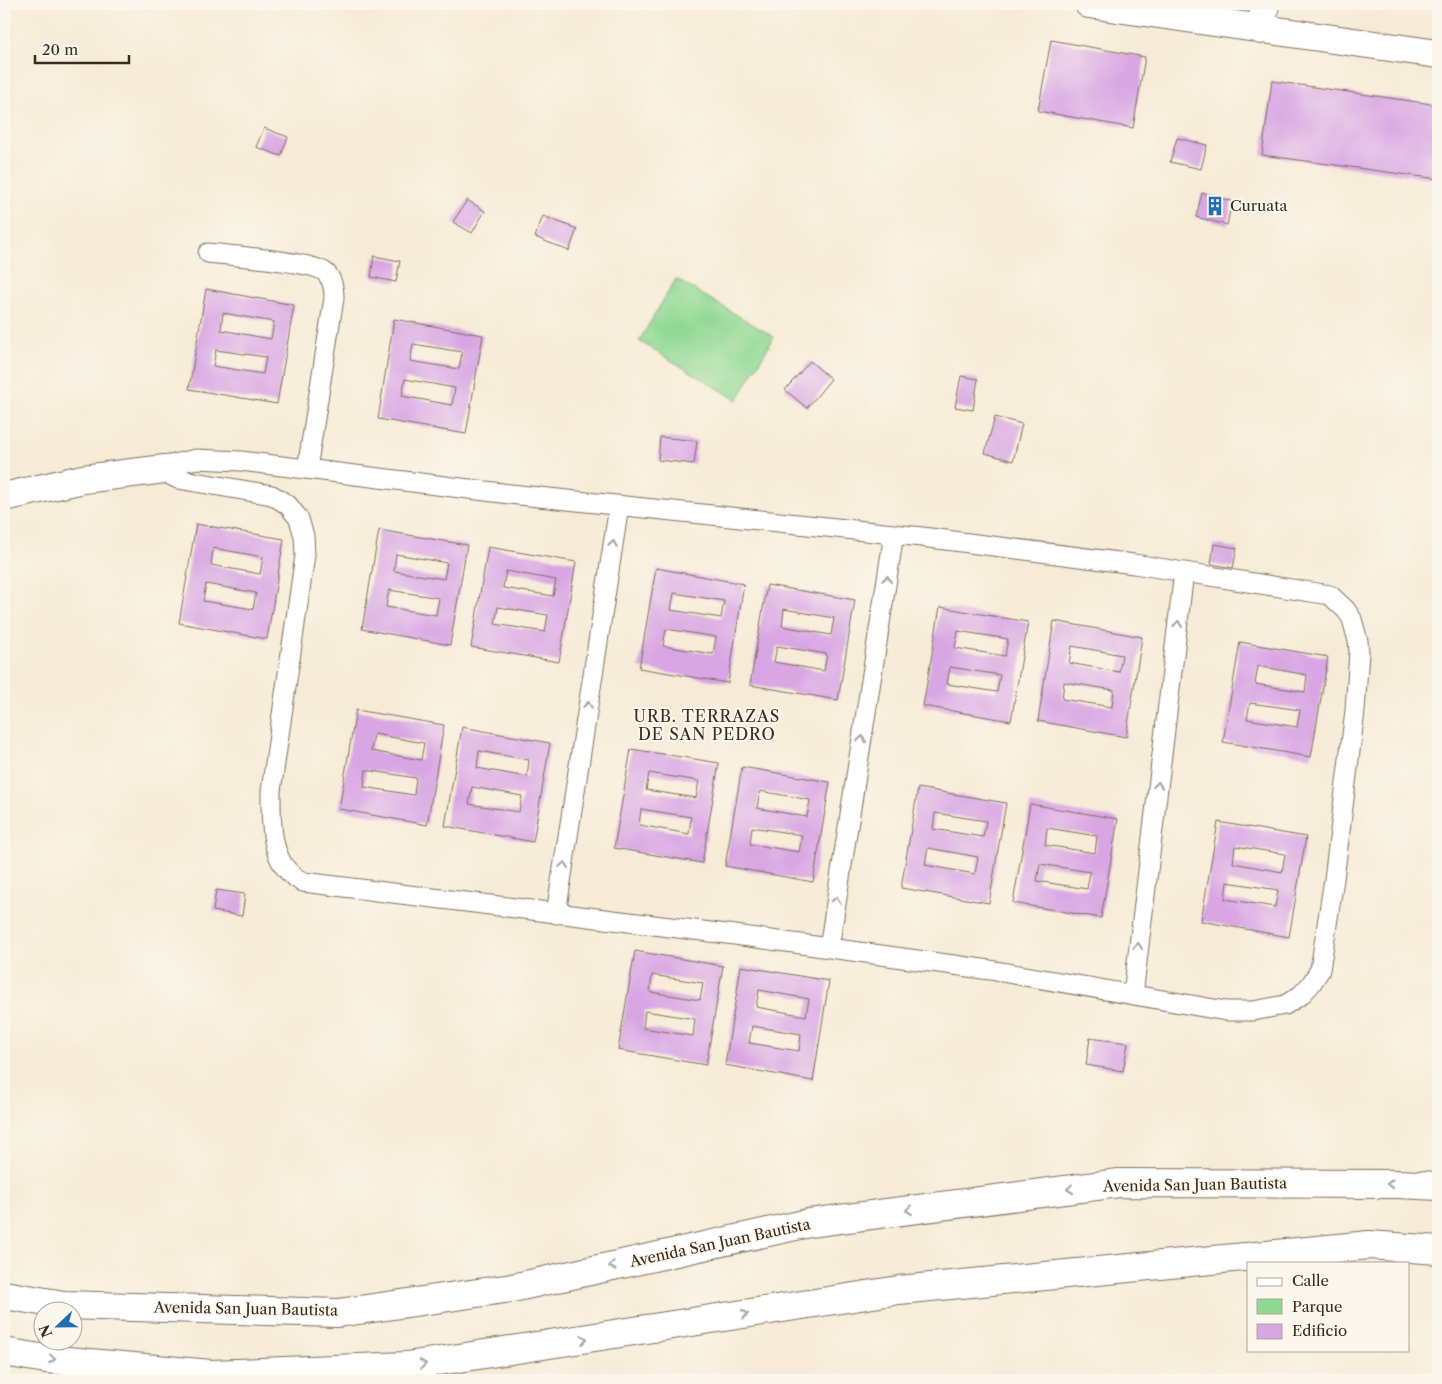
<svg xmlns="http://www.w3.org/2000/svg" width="1442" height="1384" viewBox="0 0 1442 1384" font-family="'Libre Caslon Text',serif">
<rect width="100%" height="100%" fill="#fbf7ec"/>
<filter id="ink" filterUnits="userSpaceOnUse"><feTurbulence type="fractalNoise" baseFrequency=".02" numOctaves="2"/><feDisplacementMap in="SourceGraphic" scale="10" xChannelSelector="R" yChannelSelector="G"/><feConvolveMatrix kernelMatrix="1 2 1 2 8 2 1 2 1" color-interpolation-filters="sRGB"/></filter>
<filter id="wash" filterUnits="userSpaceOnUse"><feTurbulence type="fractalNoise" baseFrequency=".0096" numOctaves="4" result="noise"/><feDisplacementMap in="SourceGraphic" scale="20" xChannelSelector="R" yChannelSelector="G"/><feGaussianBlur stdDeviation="1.12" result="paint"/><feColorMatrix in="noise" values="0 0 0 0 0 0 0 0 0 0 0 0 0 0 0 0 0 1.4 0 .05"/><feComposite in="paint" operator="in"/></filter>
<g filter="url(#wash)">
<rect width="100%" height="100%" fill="#f6ebd6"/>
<path fill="#91d993" stroke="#668258" d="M676 279 774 337 737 400 639 341Z"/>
<g id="blocks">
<path fill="#d8a6e3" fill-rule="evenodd" d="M1051 40 1145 57 1133 128 1038 111Z
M1272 81 1438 105V179L1262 155Z
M264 128 288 137 281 156 256 147Z
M1177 138 1207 145 1201 169 1170 162Z
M1202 193 1232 201 1227 225 1196 217Z
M467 200 485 211 472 233 453 222Z
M543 216 577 229 569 251 535 237Z
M374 256 400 261 396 282 371 277Z
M206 289 294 305 277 404 189 389ZM223 313 274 322 271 339 221 330ZM216 350 266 357 263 374 213 366Z
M394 319 483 335 466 434 378 419ZM413 344 462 352 459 369 410 361ZM405 379 455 388 452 405 402 396Z
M810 361 831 379 807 408 785 390Z
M961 376 978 379 973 410 955 407Z
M995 417 1022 424 1013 461 985 453Z
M660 437 697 441 694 464 658 460Z
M196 524 284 539 267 639 179 623ZM213 548 263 557 260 574 211 565ZM206 584 256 593 253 609 203 601Z
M379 530 467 545 450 645 362 629ZM396 554 447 563 444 579 394 571ZM389 590 439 598 436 615 386 607Z
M1214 544 1237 548 1233 568 1211 564Z
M488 547 576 562 559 662 471 647ZM506 571 556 580 553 596 503 588ZM498 607 548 615 545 632 495 624Z
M656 568 744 584 728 683 639 668ZM674 593 724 601 721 618 671 610ZM666 629 716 637 713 654 663 646Z
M767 585 855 600 838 700 750 685ZM784 609 834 618 831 635 782 626ZM777 646 827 654 824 671 774 662Z
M940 607 1028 622 1011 721 923 706ZM958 631 1008 639 1005 656 955 648ZM950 667 1000 675 997 692 947 684Z
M1054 621 1142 637 1126 737 1038 721ZM1072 646 1122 655 1119 672 1069 663ZM1064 682 1114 690 1112 707 1062 699Z
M1240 642 1328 657 1311 757 1223 742ZM1258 666 1307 675 1305 692 1255 684ZM1250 703 1300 710 1297 727 1247 719Z
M356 710 444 725 427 825 339 809ZM374 734 424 743 421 760 371 751ZM366 770 416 778 414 795 364 787Z
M462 727 550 743 533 842 445 826ZM479 751 529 760 527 777 477 768ZM472 787 522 796 519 812 469 804Z
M631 749 719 763 702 863 614 848ZM649 773 699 781 696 798 646 790ZM641 809 691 817 689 834 639 825Z
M742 767 830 782 813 882 725 866ZM760 791 810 800 807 817 757 808ZM752 827 802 835 799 852 750 844Z
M918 788 1006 803 989 903 901 888ZM935 813 986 821 983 837 933 829ZM928 848 978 857 975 874 925 865Z
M1030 804 1118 819 1101 918 1013 903ZM1047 828 1097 836 1095 853 1045 845ZM1040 864 1090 872 1087 889 1037 881Z
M1218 822 1306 837 1289 937 1201 921ZM1235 846 1285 854 1282 872 1233 863ZM1227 882 1278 890 1275 907 1225 899Z
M216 890 245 894 242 916 213 911Z
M635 951 723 966 706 1065 618 1050ZM652 975 703 983 700 1000 650 992ZM645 1011 695 1019 693 1036 643 1028Z
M741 966 829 981 813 1081 725 1065ZM759 990 809 999 806 1016 756 1007ZM752 1026 801 1034 799 1051 749 1043Z
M1090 1038 1128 1043 1123 1071 1086 1065Z"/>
</g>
</g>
<g filter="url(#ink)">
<use href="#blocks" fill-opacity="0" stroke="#7c6e5e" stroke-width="1"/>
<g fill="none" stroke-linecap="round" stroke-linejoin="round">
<defs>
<path id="lane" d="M208 253C227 255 316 262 326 273 332 279 334 289 334 298L307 469
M196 459 241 461 510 494 922 537 1134 564 1330 595 1346 610 1352 619 1358 641 1359 652 1355 711 1334 879 1320 970 1311 984 1301 995 1285 1005 1253 1011H1226L990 970 735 935 303 882C269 866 271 823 271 791L305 555 304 536 299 519 288 505 272 495 178 479 168 474 165 469 174 464Z
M556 914 619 506
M829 948 894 534
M1133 995 1184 572"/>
<path id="street" d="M1089 4 1438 54
M1261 30 1265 4
M4 497 83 479 165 469
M4 1295 64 1305 338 1313 512 1288 809 1223 1119 1183 1398 1184 1438 1186
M4 1352 46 1359 211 1374 407 1366 899 1290 1369 1245 1438 1250"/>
</defs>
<use href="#lane" stroke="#7c6e5e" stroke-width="21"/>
<use href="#street" stroke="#7c6e5e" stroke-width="30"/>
<use href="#lane" stroke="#fff" stroke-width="19"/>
<use href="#street" stroke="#fff" stroke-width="28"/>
</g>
<defs><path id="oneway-chevron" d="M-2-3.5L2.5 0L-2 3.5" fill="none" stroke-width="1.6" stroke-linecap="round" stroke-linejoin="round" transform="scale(1.25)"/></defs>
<g stroke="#a79f9a">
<use href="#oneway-chevron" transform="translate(613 544) rotate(-81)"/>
<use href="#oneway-chevron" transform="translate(887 579) rotate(-81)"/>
<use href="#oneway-chevron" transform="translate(1178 624) rotate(-83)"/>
<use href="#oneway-chevron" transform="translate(588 705) rotate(-81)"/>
<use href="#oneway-chevron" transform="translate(862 739) rotate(-81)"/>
<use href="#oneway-chevron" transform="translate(1158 785) rotate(-83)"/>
<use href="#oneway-chevron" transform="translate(564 865) rotate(-81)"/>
<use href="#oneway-chevron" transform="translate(836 900) rotate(-81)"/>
<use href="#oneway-chevron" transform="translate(1138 946) rotate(-83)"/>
<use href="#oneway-chevron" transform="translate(1390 1184) rotate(-180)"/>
<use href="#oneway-chevron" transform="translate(1070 1189) rotate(173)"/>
<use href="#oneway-chevron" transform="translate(909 1210) rotate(173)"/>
<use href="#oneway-chevron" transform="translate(612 1266) rotate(168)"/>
<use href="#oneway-chevron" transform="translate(745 1314) rotate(-9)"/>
<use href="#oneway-chevron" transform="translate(584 1339) rotate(-9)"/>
<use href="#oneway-chevron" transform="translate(52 1359) rotate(6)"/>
<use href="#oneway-chevron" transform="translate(423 1364) rotate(-9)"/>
</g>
</g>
<defs>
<symbol id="building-bare" viewBox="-9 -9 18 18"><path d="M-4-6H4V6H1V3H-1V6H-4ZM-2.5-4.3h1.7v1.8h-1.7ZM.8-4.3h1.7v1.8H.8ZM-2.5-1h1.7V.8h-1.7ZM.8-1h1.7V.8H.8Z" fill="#1f6fb2" stroke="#fbf7ec" stroke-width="2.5" paint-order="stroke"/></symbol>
</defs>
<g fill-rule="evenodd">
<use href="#building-bare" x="1201" y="192" width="28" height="28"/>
</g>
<g text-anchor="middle" stroke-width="4" stroke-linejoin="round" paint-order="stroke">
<g font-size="15" fill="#3b2a1e" stroke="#fbf7ec" text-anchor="start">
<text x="1230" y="211">Curuata</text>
</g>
<g font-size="15" fill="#3b2a1e" stroke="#fbf7ec">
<text transform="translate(1195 1185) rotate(-1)" y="5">Avenida San Juan Bautista</text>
<text transform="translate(720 1243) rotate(-12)" y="5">Avenida San Juan Bautista</text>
<text transform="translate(246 1309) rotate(1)" y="5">Avenida San Juan Bautista</text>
</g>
<g font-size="16" letter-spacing="1" fill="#3b2a1e" stroke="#fbf7ec">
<text x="707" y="722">URB. TERRAZAS<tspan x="707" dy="18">DE SAN PEDRO</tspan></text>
</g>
</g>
<rect width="1442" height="1384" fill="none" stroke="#fbf7ec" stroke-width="20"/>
<rect x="1247" y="1262" width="162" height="90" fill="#fbf7ec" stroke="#aea59a"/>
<rect x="1257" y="1278" width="25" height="8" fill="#ffffff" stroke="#aea59a"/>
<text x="1292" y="1286" font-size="15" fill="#3b2a1e">Calle</text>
<rect x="1257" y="1299" width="25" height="15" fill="#91d993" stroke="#aea59a"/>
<text x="1292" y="1312" font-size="15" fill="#3b2a1e">Parque</text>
<rect x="1257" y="1324" width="25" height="15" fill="#d8a6e3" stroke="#aea59a"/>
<text x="1292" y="1336" font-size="15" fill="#3b2a1e">Edificio</text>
<g transform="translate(58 1326) rotate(248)"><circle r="24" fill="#fbf7ec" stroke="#aea59a"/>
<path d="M0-4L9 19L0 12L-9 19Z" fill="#1f6fb2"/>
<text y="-8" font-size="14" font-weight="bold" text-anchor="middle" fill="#3b2a1e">N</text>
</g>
<path d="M35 55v8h94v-8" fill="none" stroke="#3b2a1e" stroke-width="2.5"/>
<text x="42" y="55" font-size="15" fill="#3b2a1e" stroke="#fbf7ec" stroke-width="4" paint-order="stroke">20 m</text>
</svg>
